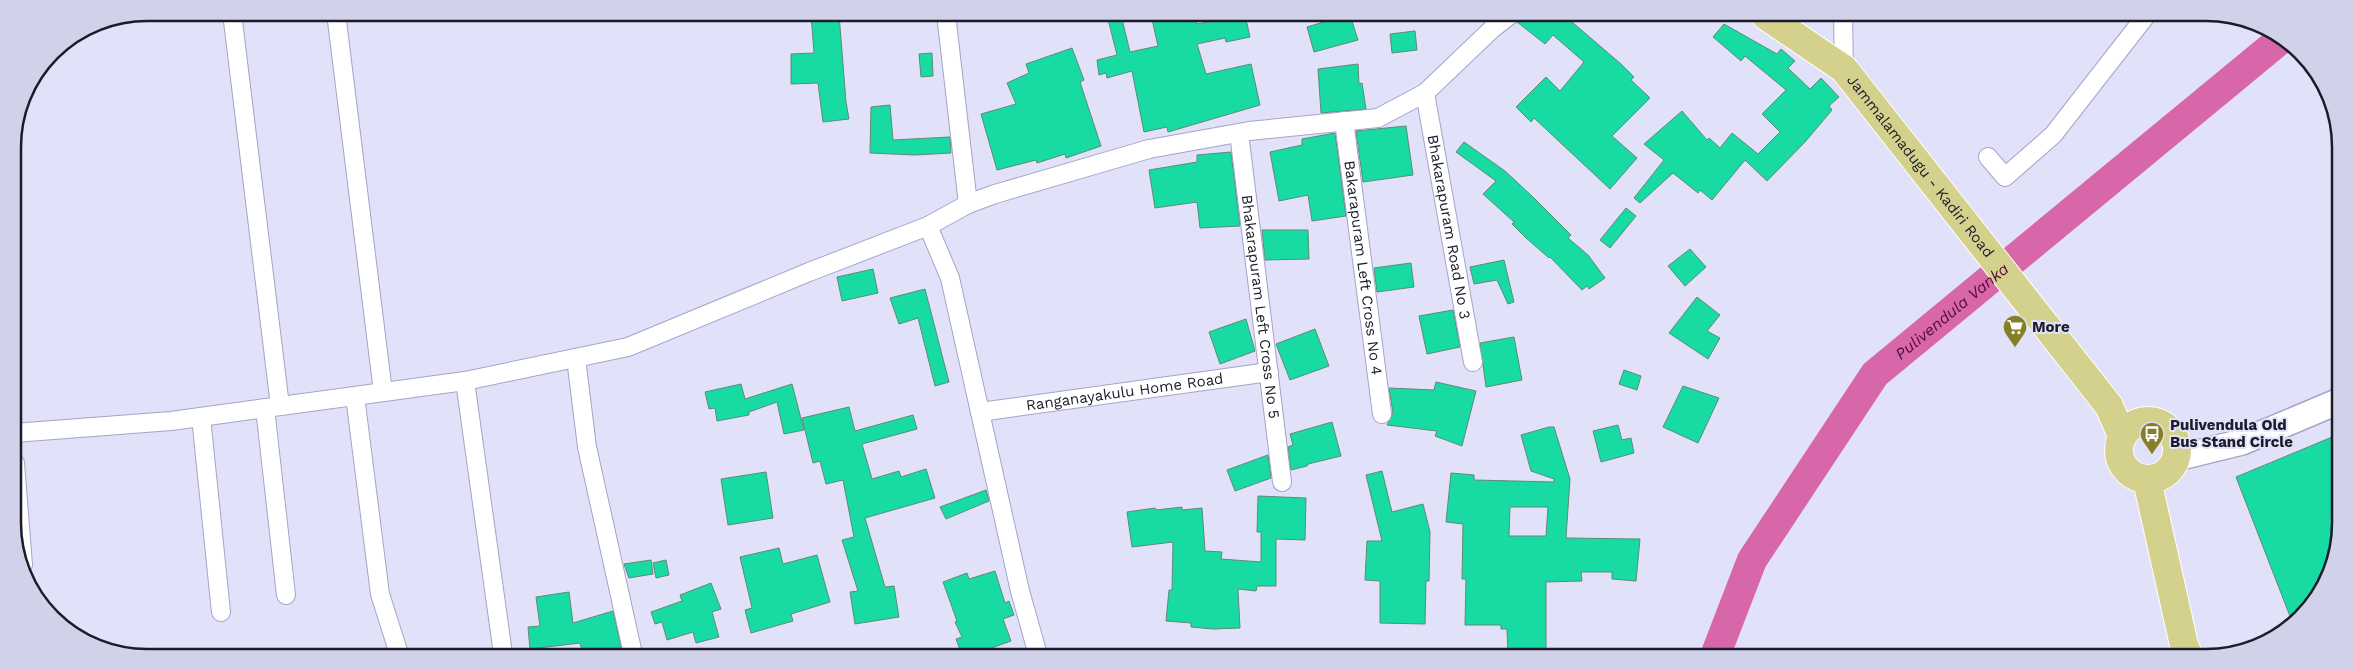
<svg xmlns="http://www.w3.org/2000/svg" width="2353" height="670" viewBox="0 0 2353 670" font-family="'Work Sans',sans-serif">
<rect width="100%" height="100%" fill="#e1e1fa"/>
<g fill="none" stroke-linecap="round" stroke-linejoin="round">
<path stroke="#d867a9" stroke-width="30" id="s1" d="M1715 656 1752 560 1875 374 2280 40"/>
</g>
<path fill="#18daa3" stroke="#5f8a77" fill-rule="evenodd" d="M811 14H839L846 102 849 119 823 122 818 83 791 84V54L814 53Z
M1107 15H1121L1130 52 1158 46 1151 15H1195L1197 24 1245 15 1250 37 1226 42 1225 38 1197 44 1206 74 1251 64 1260 105 1168 132 1167 127 1144 132 1132 71 1107 78 1106 73 1099 75 1097 60 1117 55Z
M1347 15H1350L1358 40 1314 52 1307 27Z
M1520 15 1565 16 1621 64 1634 77 1631 80 1650 98 1612 136 1637 158 1610 189 1534 118 1531 122 1516 107 1546 77 1560 91 1584 62 1553 35 1545 44 1517 22Z
M1724 24 1777 54 1781 49 1795 61 1788 68 1810 89 1821 78 1839 97 1829 106 1832 110 1805 142 1767 181 1745 160 1712 200 1700 190 1698 193 1673 173 1640 203 1634 198 1664 160 1644 144 1682 111 1707 140 1709 138 1720 148 1732 133 1758 154 1780 132 1762 114 1786 90 1745 56 1741 61 1713 37Z
M1415 31 1417 50 1392 53 1390 34Z
M1072 48 1084 80 1080 82 1101 146 1066 158 1065 154 1037 163 1036 160 997 170 981 114 1016 104 1007 83 1029 73 1026 64Z
M932 53 933 76 921 77 919 54Z
M1358 64 1359 84 1362 83 1366 109 1321 113 1318 69Z
M890 105 893 140 950 137 951 153 915 155 870 153 871 107Z
M1406 126 1413 175 1363 182 1356 131Z
M1335 133 1346 216 1312 221 1308 195 1279 201 1270 152 1302 145V139Z
M1464 142 1505 171 1534 198 1571 235 1568 238 1588 255 1605 278 1589 289 1587 286 1582 290 1550 257 1549 258 1525 237 1512 224 1514 222 1483 194 1496 181 1456 152Z
M1231 152 1240 226 1200 228 1197 202 1155 208 1149 170 1197 162V155Z
M1626 208 1636 216 1610 248 1600 240Z
M1262 230H1308L1309 259 1265 260Z
M1690 249 1706 267 1685 286 1668 266Z
M1504 260 1514 302 1508 304 1497 280 1474 284 1470 267Z
M1411 263 1414 287 1377 292 1374 268Z
M873 269 878 293 842 301 837 277Z
M925 289 949 382 935 386 918 318 899 324 890 298Z
M1697 297 1720 315 1707 331 1720 338 1708 359 1669 333Z
M1453 310 1460 347 1427 354 1419 316Z
M1246 319 1255 351 1220 364 1209 332Z
M1315 329 1329 366 1290 380 1276 344Z
M1514 337 1522 380 1486 387 1480 343Z
M1624 370 1641 376 1637 390 1619 384Z
M1436 382 1476 391 1462 446 1435 436 1437 431 1387 425 1393 413 1389 388 1434 390Z
M741 384 745 399 792 384 804 430 784 434 777 402 749 412V415L717 421 715 408 709 409 705 392Z
M1683 386 1719 398 1698 443 1663 427Z
M849 407 855 431 913 415 917 429 862 444 872 479 899 471 901 477 926 469 935 498 865 518 885 587 894 586 899 617 855 624 850 592 858 591 842 540 854 537 843 480 826 484 820 461 813 463 802 418Z
M1332 422 1341 456 1308 464 1307 466 1291 470 1288 447 1293 445 1290 434Z
M1618 425 1622 440 1631 438 1634 453 1601 462 1593 431Z
M1549 427H1554L1570 479 1566 538 1640 539 1636 581 1612 579V572H1581L1582 581 1546 582V656H1508L1507 629H1501V625H1465L1466 579H1462L1463 524 1446 522 1451 473 1474 475V480L1554 482V479L1531 471 1521 435ZM1510 507H1548L1546 536H1509Z
M2337 435 2336 558 2318 598 2293 624 2236 477Z
M1268 455 1271 478 1235 491 1227 470Z
M1382 471 1392 512 1423 504 1430 532 1429 581H1426L1425 624 1380 623V581L1365 580 1367 541H1382L1366 475Z
M766 472 773 518 728 525 721 479Z
M986 490 989 501 946 519 940 507Z
M1258 496 1306 498 1305 540 1276 539V586H1257L1256 591 1238 589 1240 628 1213 629 1191 627V623L1166 621 1169 590H1172L1173 542 1132 547 1127 512 1155 508 1156 510 1182 507V510L1202 508 1205 551 1222 552 1221 559 1261 562V532H1257Z
M779 548 783 564 817 555 830 602 791 614 793 621 751 633 745 610 752 608 740 557Z
M651 560 653 574 629 578 624 564Z
M666 560 669 575 656 578 653 563Z
M995 571 1005 603 1009 601 1014 615 1003 619 1011 641 972 655H962L956 639 962 637 955 622 957 621 943 582 967 573 969 579Z
M711 583 721 609 712 612 719 637 696 643 693 632 667 640 662 622 655 624 651 612 682 601 680 595Z
M569 592 573 623 613 611 622 651 613 654H583L580 643 530 649 528 627 540 626 536 597Z"/>
<g fill="none" stroke-linecap="round" stroke-linejoin="round">
<defs>
<g id="minor">
<path d="M232 13 280 406"/>
<path d="M336 13 383 392"/>
<path d="M946 14 968 204"/>
<path d="M1843 16 1844 69"/>
<path id="s2" d="M1425 93 1473 362"/>
<path id="s3" d="M1344 121 1382 414"/>
<path id="s4" d="M1239 133 1282 482"/>
<path d="M1988 157 2005 177 2053 135 2145 17"/>
<path d="M928 226 950 278 1020 591 1038 655"/>
<path d="M576 358 587 447 633 654"/>
<path d="M465 381 503 654"/>
<path d="M355 396 380 594 399 654"/>
<path d="M265 408 286 595"/>
<path id="s5" d="M980 412 1269 372"/>
<path d="M201 417 221 612"/>
<path d="M14 433 171 421 465 381 628 347 809 272 928 226 968 204 995 194 1149 149 1249 131 1378 118 1425 93 1492 29 1510 15"/>
<path d="M15 463 23 565"/>
</g>
<path id="secondary" d="M2177 458 2242 442 2337 402"/>
<g id="primary">
<path id="s6" d="M1766 16 1844 69 2109 406 2122 436"/>
<circle cx="2148" cy="450" r="29"/>
<path d="M2147 480 2184 645 2189 657"/>
</g>
</defs>
<use href="#minor" stroke="#a5a4ca" stroke-width="20"/>
<use href="#secondary" stroke="#a5a4ca" stroke-width="28"/>
<use href="#primary" stroke="#fff" stroke-width="30"/>
<use href="#minor" stroke="#fff" stroke-width="18"/>
<use href="#secondary" stroke="#fff" stroke-width="25"/>
<use href="#primary" stroke="#d4d18d" stroke-width="28"/>
</g>
<defs>
<symbol id="supermarket-pin" viewBox="-11 -11 22 30"><path d="M0 17L-7.5 6A9.5 9.5 0 1 1 7.5 6Z" fill="#858027" stroke="#e1e1fa"/><path d="M-6-5.5h2.5l.6 2H6L4.5 2H-2.5L-4.4-4H-6ZM-1.5 3.2a1.3 1.3 0 1 0 .1 0ZM3 3.2a1.3 1.3 0 1 0 .1 0Z" fill="#fff"/></symbol>
<symbol id="bus-pin" viewBox="-11 -11 22 30"><path d="M0 17L-7.5 6A9.5 9.5 0 1 1 7.5 6Z" fill="#858027" stroke="#e1e1fa"/><path d="M-5-6H5V4H4V6H2V4H-2V6H-4V4H-5ZM-3.5-4V0h7V-4ZM-3.5 1.2v1.5H-2V1.2ZM2 1.2v1.5H3.5V1.2Z" fill="#fff"/></symbol>
</defs>
<g fill-rule="evenodd">
<use href="#supermarket-pin" x="2001" y="313" width="28" height="38"/>
<use href="#bus-pin" x="2138" y="420" width="28" height="38"/>
</g>
<g text-anchor="middle" stroke-width="4" stroke-linejoin="round" paint-order="stroke">
<g font-size="15" fill="#1c1b2a" stroke="#e1e1fa">
<text dy="5" stroke="none"><textPath href="#s6" startOffset="218">Jammalamadugu - Kadiri Road</textPath></text>
<text dy="5" stroke="none"><textPath href="#s2" startOffset="136">Bhakarapuram Road No 3</textPath></text>
<text dy="5" stroke="none"><textPath href="#s3" startOffset="148">Bakarapuram Left Cross No 4</textPath></text>
<text dy="5" stroke="none"><textPath href="#s4" startOffset="175">Bhakarapuram Left Cross No 5</textPath></text>
<text dy="5" stroke="none"><textPath href="#s5" startOffset="146">Ranganayakulu Home Road</textPath></text>
</g>
<g font-size="15" font-weight="bold" fill="#1c1b2a" stroke="#e1e1fa" text-anchor="start">
<text x="2032" y="332">More</text>
<text x="2170" y="430">Pulivendula Old<tspan x="2170" dy="17">Bus Stand Circle</tspan></text>
</g>
<g font-size="16" font-style="italic" fill="#530a3a" stroke="#e1e1fa">
<text dy="6" stroke="none"><textPath href="#s1" startOffset="425">Pulivendula Vanka</textPath></text>
</g>
</g>
<path d="M0 0H2353V670H0ZM147 21H2206A126 126 0 0 1 2332 147V523A126 126 0 0 1 2206 649H147A126 126 0 0 1 21 523V147A126 126 0 0 1 147 21Z" fill="#d1d1e9" fill-rule="evenodd"/>
<path fill="none" stroke="#1c1b2a" stroke-width="2.5" d="M147 21H2206A126 126 0 0 1 2332 147V523A126 126 0 0 1 2206 649H147A126 126 0 0 1 21 523V147A126 126 0 0 1 147 21Z"/>
</svg>
